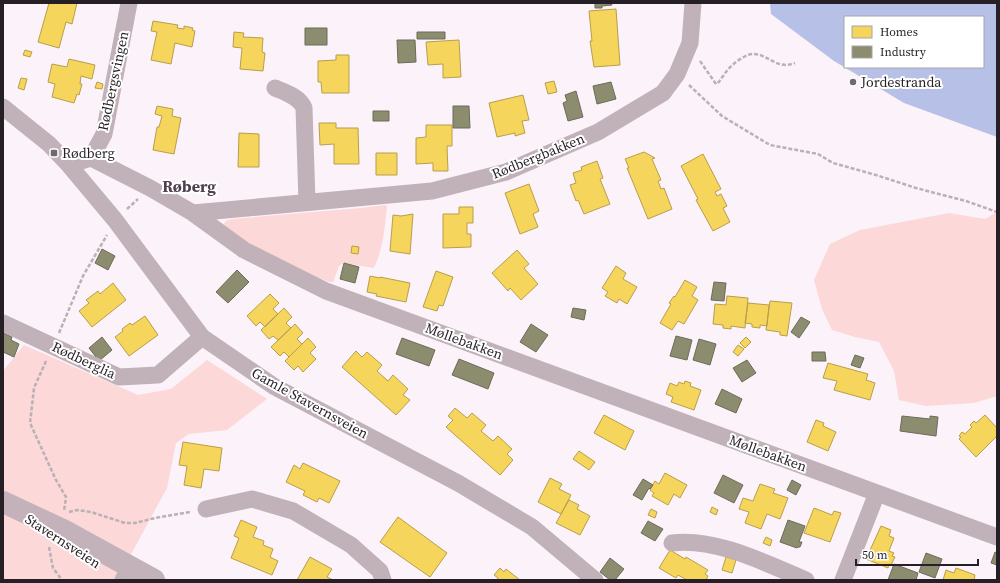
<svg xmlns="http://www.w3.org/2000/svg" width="1000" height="583" viewBox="0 0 1000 583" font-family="'Source Serif 4',serif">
<rect width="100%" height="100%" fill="#fbf2fa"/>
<path fill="#fcd8d8" d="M385 205 387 206C385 227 383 249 374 268L343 263 339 266 333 282H329L304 272 253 249 222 227 226 221 232 219 361 208Z
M997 212V396L974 403 926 406 899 400 894 371 879 342 855 337 832 330 822 309 814 280 830 244 860 230 949 213 985 219Z
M24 345 138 395 171 389 207 360 267 399 227 430 189 434 176 443 167 488 117 580H3V371Z"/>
<path fill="#b7c0e6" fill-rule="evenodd" d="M770 3H997V137L904 103 834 61 771 14ZM845 17H983V67H845Z"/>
<path fill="#f6d55c" stroke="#b89e4c" d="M49 3H77L72 24 66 22 59 48 38 42Z
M616 9 620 65 594 67 590 41H592L589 11Z
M153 21 178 25 177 28 184 29V26L193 28 192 30 195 31 192 47 175 43 171 64 151 60 157 32 151 31Z
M234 32 244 33 243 37 263 38 262 52 265 53 263 71 240 69 242 48 233 47Z
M459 40 461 77 443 78V64L428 65 426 42Z
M25 50 32 52 30 57 23 55Z
M336 55H349V93H322L321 82H318V61L336 60Z
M69 59 95 65 92 79 81 76 80 84H82L79 95 77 94 74 103 52 97 55 84 48 82 52 64 67 67Z
M21 78 27 79 24 90 18 88Z
M554 81 557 92 548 94 545 83Z
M97 82 103 84 102 89 95 88Z
M523 95 529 120 522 121 525 133 515 136V133L497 137 489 103Z
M157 106 173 109 172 116 181 118 174 154 153 150 157 127H159L162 116 155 114Z
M319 123H336V128H358L359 164H334V144L320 145Z
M426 125H452V146H447L448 171H433V163L416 164V138L426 137Z
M239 133 259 134V167H238Z
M644 152 655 158 652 159 661 180 658 181 661 189 664 188 672 209 648 219 627 168H629L625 159Z
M376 153H397V175H376Z
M703 154 721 189 715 192 717 196 721 194 727 206 723 208 730 222 713 231 696 200 698 199 681 166Z
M597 161 603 178 600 179 610 204 584 214 578 200 576 201 570 185 576 183 573 173 582 170 581 167Z
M529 184 539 211 533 214 538 227 520 234 505 193Z
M459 207H473V223H467V234H471V247L443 248V214H459Z
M413 214 410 254 390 251 393 215 401 216Z
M352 246 359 247 358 254 351 253Z
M517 250 529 264 524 268 538 284 521 300 510 288 508 291 492 273Z
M616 266 626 273 623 279 637 287 627 304 619 299 617 303 605 296 608 292 602 288Z
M436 271 453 277 443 306 439 305 437 311 423 307Z
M370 276 380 278V277L410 283 406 302 376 296 377 294 367 292Z
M685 280 697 287 692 296 698 300 684 324 678 321 672 330 660 323 671 304 669 303 674 296 675 297Z
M113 283 126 300 92 327 79 311 89 303 86 300 98 291 100 294Z
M270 294 279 303 273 309 278 314 265 327 260 322 256 326 247 316Z
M727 296 748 298 745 328 731 326V329L723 328V325L713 324 715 304 726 305Z
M770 301 792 303 787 336 780 335V332L766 330Z
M748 303 769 305 767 326 760 325V328L752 327V324L745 323Z
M284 308 292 317 286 323 291 328 278 340 273 336 269 339 261 330Z
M145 316 158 335 129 356 115 337 123 331 122 329 130 323 132 325Z
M295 324 303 333 297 339 302 344 289 357 284 352 280 356 271 347Z
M746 337 751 342 745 348 740 343Z
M308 338 316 347 310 353 316 359 303 372 298 366 294 370 285 361Z
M738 345 744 349 738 356 733 352Z
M356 351 362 357 367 352 382 365 377 371 388 381 393 375 408 389 403 395 410 400 396 415 342 367Z
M828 363 868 374 866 380 875 383 870 400 834 390 837 381 823 378Z
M685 381 691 383 690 386 701 390 694 410 671 402 673 397 666 394 670 383 677 386 679 382 684 384Z
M455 408 467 418 472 413 486 425 481 431 493 441 498 436 512 449 507 454 513 460 500 475 446 427 453 420 448 416Z
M604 415 634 431 625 450 594 433Z
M985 415 997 428V436L976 457 959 439 961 437 959 436 962 432 965 434 972 427 970 425 974 421 976 423Z
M816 420 824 423 823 426 836 432 828 451 807 442Z
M183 442 222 448 219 471 204 469 201 488 184 485 187 466 179 465Z
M579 451 595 462 589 470 573 459Z
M303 463 340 481 329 503 319 498 317 502 303 495 305 491 286 482 294 465 300 469Z
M665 473 687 485 680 498 674 494 668 505 652 496 654 493 650 490 655 481 659 484Z
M550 478 562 484 559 489 571 495 561 514 538 502Z
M760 484 775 489 773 493 788 498 780 519 767 514 761 529 745 523 749 512 739 509 743 498 753 501Z
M569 500 579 505 577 509 590 516 580 535 556 523Z
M712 507 718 510 716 515 710 512Z
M814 508 832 515 834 511 841 513 830 542 804 533Z
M651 509 657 512 655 518 648 515Z
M398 517 447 553 430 577 380 542Z
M241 520 257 527 253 537 264 541 263 545 273 549 270 557 278 561 272 575 231 558 239 538 234 536Z
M881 526 891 530 889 536 894 538 889 551 894 553 892 556 895 557 891 565 889 564 888 568 866 559Z
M766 537 772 540 770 546 763 543Z
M670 550 685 559 686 557 708 570 705 574 708 576 706 580H687L678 575 676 578 659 568Z
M310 557 332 569 327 577 333 580H297Z
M726 557 736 560 732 573 722 570Z
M500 568 504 572 506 569 520 580H497L498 578 494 575Z
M956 568 975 575 974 580H943L946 570 954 573Z"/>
<path fill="#8c8c6e" stroke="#6d6b58" d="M595 3H611L612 5 602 6V8H595Z
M305 28H327V45H305Z
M417 32H445V39H417Z
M397 40H415L416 62 398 63Z
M611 82 616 99 597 104 593 86Z
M576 91 583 117 568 121 563 103 567 101 565 95Z
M453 106H469L470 128H453Z
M373 111H389V121H373Z
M102 249 115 256 108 270 95 263Z
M344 263 359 267 355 283 340 279Z
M237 270 249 282 228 303 216 292Z
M714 282 726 283 724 301 711 300Z
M573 308 586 310 584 320 571 317Z
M801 317 810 322 799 338 791 332Z
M531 324 548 335 536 352 520 342Z
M3 333 12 337 11 340 19 344 14 357 3 352Z
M676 336 692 340 687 360 670 356Z
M102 337 112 350 99 361 89 348Z
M402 338 435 350 429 366 396 354Z
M699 339 716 344 710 365 693 360Z
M812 352H825L826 361H812Z
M855 355 864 358 860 368 851 365Z
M459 359 494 373 488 389 452 375Z
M747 360 756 373 742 382 733 368Z
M722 389 742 399 736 413 715 404Z
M902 416 930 419V416L938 417 936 436 900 431Z
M723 475 743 485 734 503 714 493Z
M643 479 653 485 650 489 649 488 642 500 633 495Z
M792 480 801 485 796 495 787 490Z
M788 520 805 526 799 542H802L800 547H798L797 548 780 542Z
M648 521 663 529 655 541 641 533Z
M995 552 997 553V565L991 563Z
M926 553 942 559 935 578 919 572Z
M610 558 624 569 615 580H610L600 572Z
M894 564 918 573 916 580H888Z"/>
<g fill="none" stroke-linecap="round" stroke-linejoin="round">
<path stroke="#bab0b5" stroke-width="2.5" stroke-dasharray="4 2" stroke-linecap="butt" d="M700 61 716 84C720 82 721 78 724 75 728 68 735 62 742 58 760 46 770 65 786 65 789 65 792 64 795 63
M689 85 722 116 770 145 818 154 833 163 876 175 916 188 966 201 997 212
M127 209 138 199
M59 333 83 276 107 235
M46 361 34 388 30 423 56 480 66 497 64 511
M69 512 77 510 91 512 125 523H135L155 518 190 512
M49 547 53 568 62 580"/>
<path stroke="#c1b1b8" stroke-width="17" d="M275 88C285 92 300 97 304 108L307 202
M3 107 49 144 69 165 115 220 202 337 275 387 458 483 532 527 595 580
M91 158 104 134 129 3
M69 165 91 158 150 188 193 213 244 250 326 291 997 537
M193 213 432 191 506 172 598 132 663 93 677 74 690 43 693 3
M3 323 119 377 158 375 202 337
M206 509 252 499 293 511 351 545 380 571 383 580
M672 543C715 537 767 564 806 580
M123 580 130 566
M843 580 877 493"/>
<path stroke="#c4b2ba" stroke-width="22" d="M3 502 63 530 154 580"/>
</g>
<g fill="#716970" stroke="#fff" stroke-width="1.5">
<circle cx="853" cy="82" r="4"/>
<rect x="50" y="149" width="8" height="8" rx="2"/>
</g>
<g text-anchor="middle" stroke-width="4" stroke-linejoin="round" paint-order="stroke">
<g font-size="14" fill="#261f26" stroke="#fff">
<text transform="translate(113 81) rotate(-78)" y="5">Rødbergsvingen</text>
<text transform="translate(538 156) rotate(-22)" y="5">Rødbergbakken</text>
<text transform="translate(464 341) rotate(20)" y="5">Møllebakken</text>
<text transform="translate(84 360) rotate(25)" y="5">Rødberglia</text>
<text transform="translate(310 403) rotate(29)" y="5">Gamle Stavernsveien</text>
<text transform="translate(768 453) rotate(20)" y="5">Møllebakken</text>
<text transform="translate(63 541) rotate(33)" y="5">Stavernsveien</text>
</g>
<g font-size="14" fill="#261f26" stroke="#fff" text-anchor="start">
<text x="861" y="87">Jordestranda</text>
<text x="62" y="158">Rødberg</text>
</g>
<g font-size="16" font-weight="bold" fill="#4e3e4e" stroke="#fff">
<text x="189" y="192">Røberg</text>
</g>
</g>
<rect width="1000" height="583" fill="none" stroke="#261f26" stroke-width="8"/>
<rect x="844" y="16" width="140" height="52" fill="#ffffff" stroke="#a8a5a8"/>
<rect x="852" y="26" width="20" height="12" fill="#f6d55c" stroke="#a8a5a8"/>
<text x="880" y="36" font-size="12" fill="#261f26">Homes</text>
<rect x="852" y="46" width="20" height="12" fill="#8c8c6e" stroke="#a8a5a8"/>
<text x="880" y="56" font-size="12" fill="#261f26">Industry</text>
<path d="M856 559v6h122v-6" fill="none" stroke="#261f26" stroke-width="2"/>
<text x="862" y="559" font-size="12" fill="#261f26" stroke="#ffffff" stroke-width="3" paint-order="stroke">50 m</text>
</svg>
